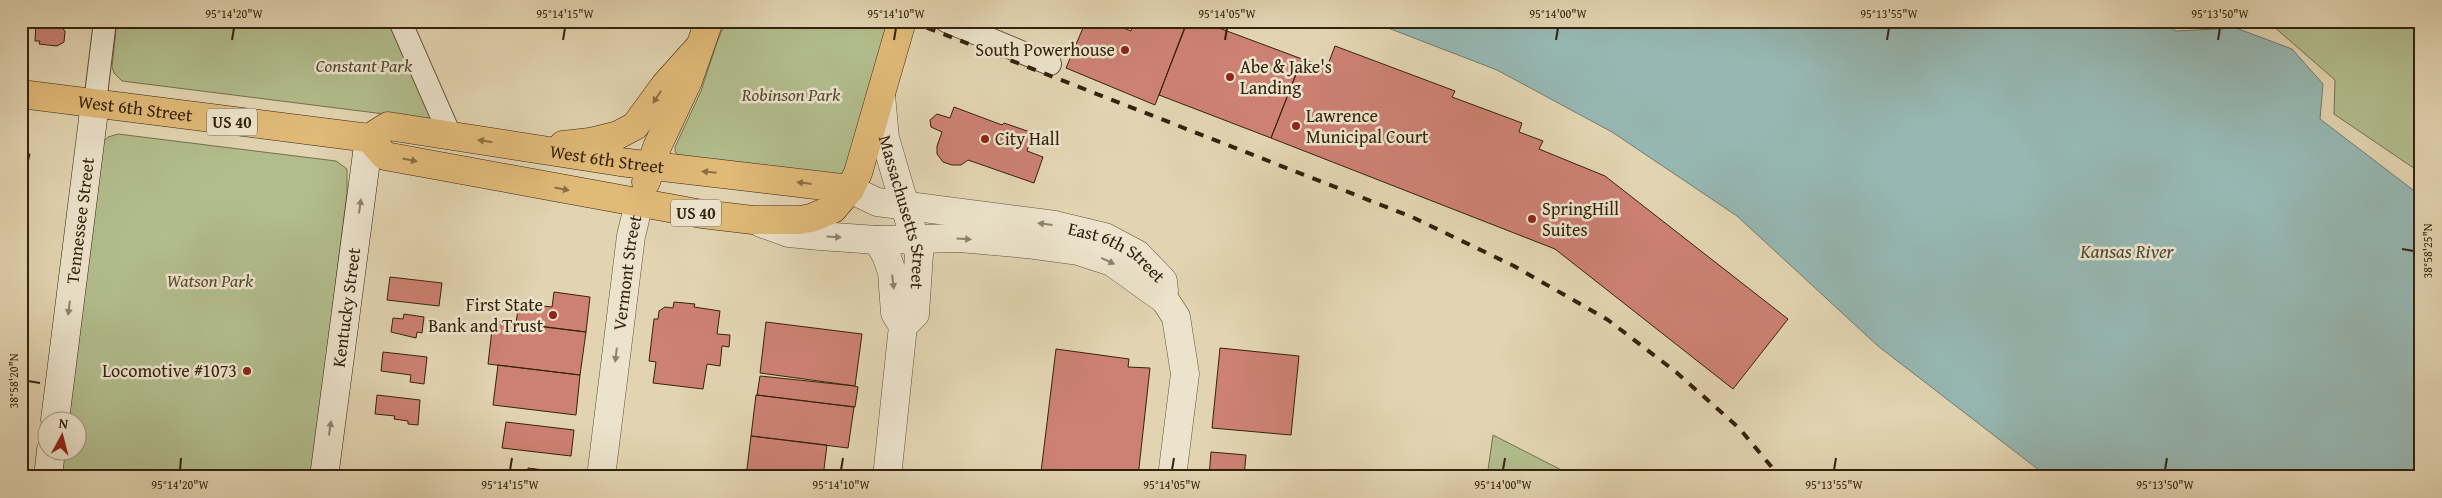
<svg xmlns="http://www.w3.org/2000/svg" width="2442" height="498" viewBox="0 0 2442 498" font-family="'Gentium Book Plus',serif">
<rect width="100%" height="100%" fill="#e2d4b1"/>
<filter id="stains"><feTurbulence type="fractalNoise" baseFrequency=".004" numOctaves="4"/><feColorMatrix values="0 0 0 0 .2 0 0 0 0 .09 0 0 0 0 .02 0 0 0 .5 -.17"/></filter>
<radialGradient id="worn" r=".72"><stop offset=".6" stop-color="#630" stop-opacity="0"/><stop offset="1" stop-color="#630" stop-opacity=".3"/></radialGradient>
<path fill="#b2bd8d" stroke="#74704d" d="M117 21H393L432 120 122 81 114 73 112 67Z
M726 21H879L887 24C875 68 863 136 842 175L682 157 675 152V147L701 91 717 42Z
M2228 21H2421V173L2334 114 2335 80 2273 26Z
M118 134 336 161 347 169V193L311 477H61L64 451 78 450V420H68L103 142 108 137Z
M1493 435 1575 477H1487Z"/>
<path fill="#96b7b2" stroke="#6f7b70" d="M1370 21H2161L2176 31 2236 28 2292 49 2323 84 2320 119 2421 196V477H2048L1878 346 1737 216 1612 132 1497 70Z"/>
<path fill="#cd8173" stroke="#35220d" d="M39 21H63L62 28 65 31 64 42 57 46 39 44 40 41H35L36 24 39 25Z
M1086 21H1106L1131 31 1134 21H1181L1187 23 1155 105 1066 68Z
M1187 21H1200L1302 59 1271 138 1159 95Z
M1335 46 1455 91 1452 97 1522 123 1519 132 1543 141 1539 149 1605 176 1788 319 1733 389 1555 249 1271 138 1302 59 1327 67Z
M954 107 1002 125 1004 123 1033 133 1027 151 1043 157 1034 183 968 160 961 165H952L943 162 937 154V146L942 132 931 127 930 120 937 114 950 118Z
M21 153 30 154 24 180H21Z
M21 264 22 267 26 268 23 292Z
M390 277 442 283 439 306 387 300Z
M554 292 590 297 586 332 516 323 519 303 552 307Z
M674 302 695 304 694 307 720 311 717 334 730 335 729 347 722 346 720 366 707 364 703 389 653 383 656 362 649 361 654 319H658L659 311 665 307 673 308Z
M404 314 424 317 422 333 417 332 416 338 391 332 393 318 403 319Z
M493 321 586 332 580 375 488 364Z
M766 322 862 334 855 386 760 373Z
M1220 348 1299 356 1291 435 1212 428Z
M1056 349 1129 359 1128 367 1150 368 1138 477H1080L1041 472Z
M383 352 427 357 424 384 410 382 411 375 381 371Z
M498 365 580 375 576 415 493 405Z
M760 376 855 386 858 387 855 407 757 395Z
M377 395 420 400 418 425 408 424V421L394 419 395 416 375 414Z
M756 395 854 407 848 448 751 436Z
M506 422 574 430 571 456 502 448Z
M751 436 827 445 823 477H746Z
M1211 452 1246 455 1244 477H1209Z
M528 468 544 470V477H527Z
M1041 472 1080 477H1040Z"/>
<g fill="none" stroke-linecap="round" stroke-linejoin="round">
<defs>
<path id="minor" d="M400 21 450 135
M946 21 1050 64
M95 103 105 21"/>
<g id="tertiary">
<path id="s1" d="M881 95 885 138 919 254 915 314 903 326"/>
<path id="s2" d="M850 189 877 202 1055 225 1105 237 1137 254 1163 281 1164 291"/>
<path d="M761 223 789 233 820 236 877 240 960 238 1026 244 1078 251 1112 262 1165 300 1176 317 1185 374 1172 477"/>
<path d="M877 240 886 255 892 272 895 313 903 326 887 477"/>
<path id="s3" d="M601 477 631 236 639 203"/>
</g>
<g id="secondary">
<path id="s4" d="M55 420 95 103"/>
<path d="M48 477 51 450"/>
<path id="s5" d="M324 477 369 138"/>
</g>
<g id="trunk">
<path id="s6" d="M21 94 369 138 385 156 702 214 753 220H799L811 218 833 209 850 189 858 173 902 21"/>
<path id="s7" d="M369 138 388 126 620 162 850 189"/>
<path d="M563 145 590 142 618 135 635 126 665 85 700 46"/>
<path d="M646 182 657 147 688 81 709 21"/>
</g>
</defs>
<use href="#minor" stroke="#604e36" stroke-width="24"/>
<use href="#tertiary" stroke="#604e36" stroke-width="29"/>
<use href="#secondary" stroke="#35220d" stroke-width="29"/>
<use href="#trunk" stroke="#35220d" stroke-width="29"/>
<use href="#minor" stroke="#ece3cc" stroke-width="22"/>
<use href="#tertiary" stroke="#ece3cc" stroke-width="28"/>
<use href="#secondary" stroke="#ece3cc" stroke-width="28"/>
<use href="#trunk" stroke="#e1ba78" stroke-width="28"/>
<path stroke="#35220d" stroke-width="4" stroke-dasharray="9 9" stroke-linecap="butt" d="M910 21 1412 217 1514 266 1608 320 1676 372 1739 428 1780 477"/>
</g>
<defs><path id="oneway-solid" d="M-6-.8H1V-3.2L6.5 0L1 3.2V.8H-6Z" transform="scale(1.25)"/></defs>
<g fill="#8b6e42">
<use href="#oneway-solid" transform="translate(657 97) rotate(123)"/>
<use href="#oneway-solid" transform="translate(485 141) rotate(-171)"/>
<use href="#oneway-solid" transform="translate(410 160) rotate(11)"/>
<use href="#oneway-solid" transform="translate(709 172) rotate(-174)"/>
<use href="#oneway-solid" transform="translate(804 183) rotate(-173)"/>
<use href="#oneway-solid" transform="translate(562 189) rotate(11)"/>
</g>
<g fill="#90826c">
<use href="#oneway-solid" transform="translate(360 206) rotate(-82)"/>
<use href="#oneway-solid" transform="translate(1045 224) rotate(-173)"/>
<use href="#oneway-solid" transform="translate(834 237) rotate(4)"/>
<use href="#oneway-solid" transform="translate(964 239) rotate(3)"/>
<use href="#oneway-solid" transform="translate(1108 261) rotate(25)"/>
<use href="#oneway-solid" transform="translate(893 282) rotate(83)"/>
<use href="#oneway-solid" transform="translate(69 308) rotate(97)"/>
<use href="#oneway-solid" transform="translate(616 355) rotate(97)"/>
<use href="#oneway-solid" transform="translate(330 428) rotate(-82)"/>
</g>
<path fill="none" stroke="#35220d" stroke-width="2" d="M232 40 234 28M563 40 565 28M894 40 896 28M1225 40 1227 28M1556 40 1558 28M1887 40 1889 28M2218 40 2220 28M2402 249 2414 251M28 381 40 383M180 470 181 458M510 470 512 458M841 470 843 458M1172 470 1174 458M1503 470 1505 458M1834 470 1836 458M2165 470 2167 458"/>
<g fill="#8f2418" stroke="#ece3cc" stroke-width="2">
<circle cx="1125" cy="50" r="5"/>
<circle cx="1230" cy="77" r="5"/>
<circle cx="1296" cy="126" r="5"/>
<circle cx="985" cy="139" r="5"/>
<circle cx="1532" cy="219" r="5"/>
<circle cx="553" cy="315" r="5"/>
<circle cx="247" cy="371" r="5"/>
</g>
<g text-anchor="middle" stroke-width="5" stroke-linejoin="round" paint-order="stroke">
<g fill="#ece3cc" stroke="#6c5c46" stroke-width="1">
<rect x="207" y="108.5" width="50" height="27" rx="4"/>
<rect x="671" y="199.5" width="50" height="27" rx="4"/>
</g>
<g font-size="16" font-weight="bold" fill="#35220d">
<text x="232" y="128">US 40</text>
<text x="696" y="219">US 40</text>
</g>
<g font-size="18" fill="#35220d" stroke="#ece3cc" text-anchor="start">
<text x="1115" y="56" text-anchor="end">South Powerhouse</text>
<text x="1240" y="73">Abe &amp; Jake's<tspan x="1240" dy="21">Landing</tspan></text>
<text x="1306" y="122">Lawrence<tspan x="1306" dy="21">Municipal Court</tspan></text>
<text x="995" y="145">City Hall</text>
<text x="1542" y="215">SpringHill<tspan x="1542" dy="21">Suites</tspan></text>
<text x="543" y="311" text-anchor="end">First State<tspan x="543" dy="21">Bank and Trust</tspan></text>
<text x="237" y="377" text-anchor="end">Locomotive #1073</text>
</g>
<g font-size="18" font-style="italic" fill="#54492d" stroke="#ece3cc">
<text x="364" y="72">Constant Park</text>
<text x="791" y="101">Robinson Park</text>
<text x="210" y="287">Watson Park</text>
</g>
<g font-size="18" fill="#35220d" stroke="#ece3cc">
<text dy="6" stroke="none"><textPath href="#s6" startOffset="115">West 6th Street</textPath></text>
<text dy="6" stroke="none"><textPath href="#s7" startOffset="244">West 6th Street</textPath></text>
<text dy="6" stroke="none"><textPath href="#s1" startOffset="120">Massachusetts Street</textPath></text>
<text dy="6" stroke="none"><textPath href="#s4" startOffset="201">Tennessee Street</textPath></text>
<text dy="6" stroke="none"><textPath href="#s2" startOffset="278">East 6th Street</textPath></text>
<text dy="6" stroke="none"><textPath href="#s3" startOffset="206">Vermont Street</textPath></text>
<text dy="6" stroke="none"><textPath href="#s5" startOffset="171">Kentucky Street</textPath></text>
</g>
<g font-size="19" font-style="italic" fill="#4d4736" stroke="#ece3cc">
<text x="2127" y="258">Kansas River</text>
</g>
</g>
<rect width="2442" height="498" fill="none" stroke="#e2d4b1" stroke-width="55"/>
<g transform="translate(62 436) rotate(7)"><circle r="24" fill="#ece3cc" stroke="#a39680"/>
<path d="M0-4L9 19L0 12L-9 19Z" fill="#8f2418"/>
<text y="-8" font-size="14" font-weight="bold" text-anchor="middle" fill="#35220d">N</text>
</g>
<rect x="28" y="28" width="2386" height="442" fill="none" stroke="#35220d" stroke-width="2"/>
<g font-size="12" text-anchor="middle" fill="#35220d">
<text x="234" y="18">95°14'20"W</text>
<text x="565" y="18">95°14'15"W</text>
<text x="896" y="18">95°14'10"W</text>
<text x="1227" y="18">95°14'05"W</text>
<text x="1558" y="18">95°14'00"W</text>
<text x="1889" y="18">95°13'55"W</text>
<text x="2220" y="18">95°13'50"W</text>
<text transform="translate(2428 251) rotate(-90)" y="4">38°58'25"N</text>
<text transform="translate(14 381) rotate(-90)" y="4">38°58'20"N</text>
<text x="180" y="489">95°14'20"W</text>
<text x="510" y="489">95°14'15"W</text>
<text x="841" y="489">95°14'10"W</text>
<text x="1172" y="489">95°14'05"W</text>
<text x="1503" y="489">95°14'00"W</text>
<text x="1834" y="489">95°13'55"W</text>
<text x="2165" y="489">95°13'50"W</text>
</g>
<rect width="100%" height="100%" filter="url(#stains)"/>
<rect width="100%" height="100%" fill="url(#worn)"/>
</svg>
